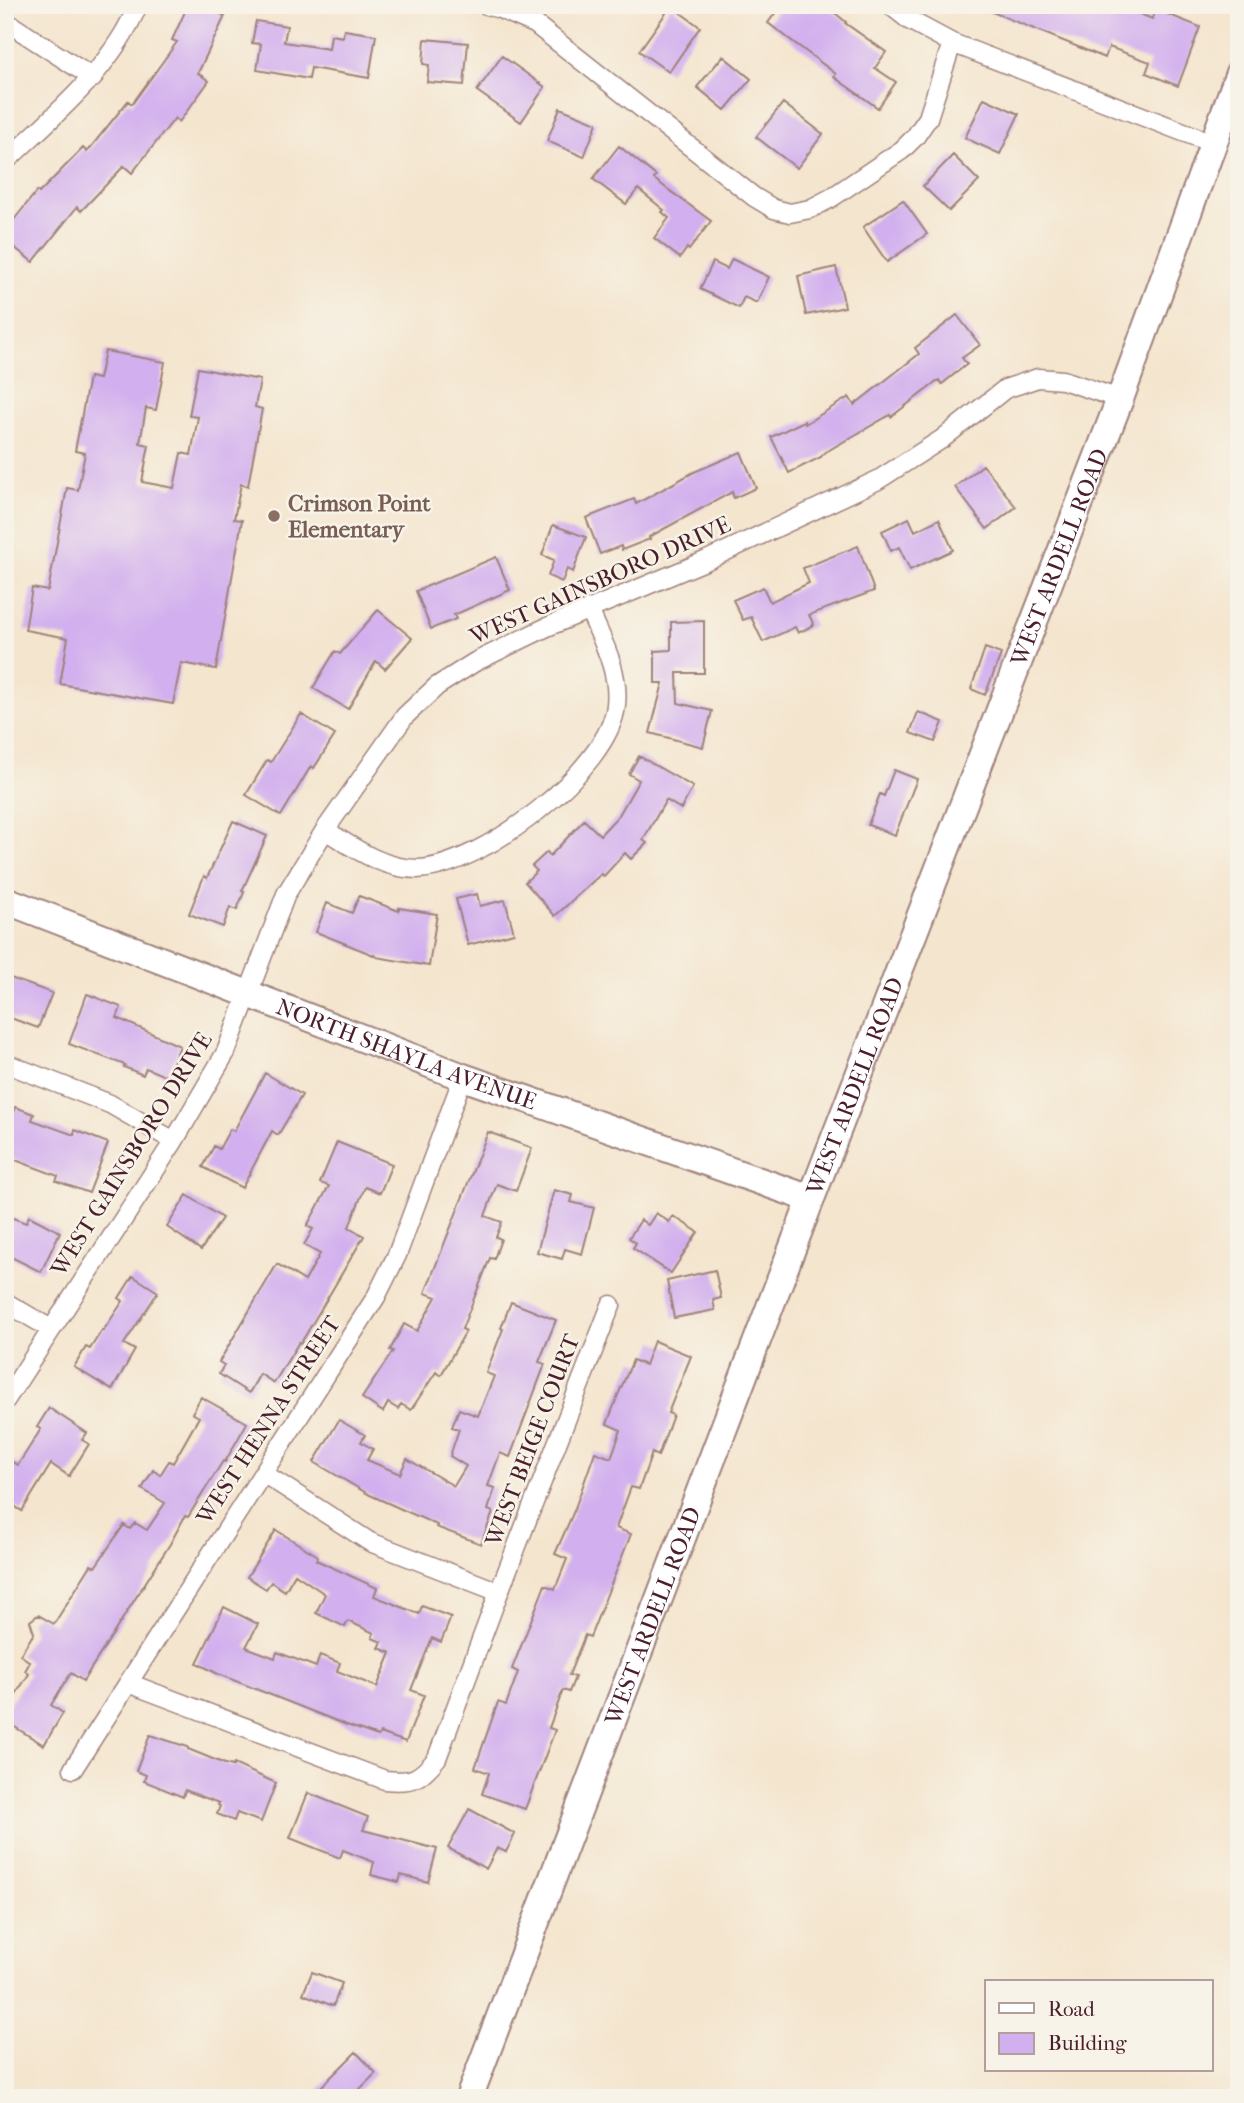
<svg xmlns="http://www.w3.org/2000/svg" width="1244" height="2103" viewBox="0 0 1244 2103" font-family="'IM FELL French Canon',serif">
<rect width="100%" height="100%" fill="#f7f3e8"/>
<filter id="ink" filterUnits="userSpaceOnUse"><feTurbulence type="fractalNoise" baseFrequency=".0143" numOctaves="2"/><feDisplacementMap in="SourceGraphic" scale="14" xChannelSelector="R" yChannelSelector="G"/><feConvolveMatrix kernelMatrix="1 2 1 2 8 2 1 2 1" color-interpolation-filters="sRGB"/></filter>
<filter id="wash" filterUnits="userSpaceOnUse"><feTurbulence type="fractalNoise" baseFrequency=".00686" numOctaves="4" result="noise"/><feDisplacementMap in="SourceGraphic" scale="28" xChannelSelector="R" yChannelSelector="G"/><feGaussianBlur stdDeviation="1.57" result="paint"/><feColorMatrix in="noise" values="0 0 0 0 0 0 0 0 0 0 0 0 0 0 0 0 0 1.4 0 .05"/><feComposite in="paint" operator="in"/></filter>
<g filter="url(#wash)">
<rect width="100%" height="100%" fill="#f4e5ce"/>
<g id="blocks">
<path fill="#d2afee" d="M188 5H203L225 16 198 73 209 81 179 122 175 118 132 173 124 166 81 211 77 207 33 262 5 240V231L37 191 39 193 83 148 87 152 128 101 132 104 177 42 172 40Z
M781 5H825L846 22 845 23 886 52 875 68 896 82 878 108 834 77 836 74 768 23Z
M975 5H1052L1076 15 1080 5H1118L1152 19 1155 9 1200 27 1178 86 1146 73 1150 62 1109 47 1105 58Z
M671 6 700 27 669 72 639 51Z
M256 21 287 26 284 42 329 49 331 35 343 37 344 30 376 35 369 78 311 68 309 79 257 70 261 44 252 43Z
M425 39 468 43 464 85 427 82 429 65 423 64Z
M502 56 545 87 521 122 477 91Z
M723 56 751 79 725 110 697 87Z
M984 98 1019 114 1000 154 965 138Z
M783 103 823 134 797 168 756 137Z
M560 108 597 123 584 157 547 141Z
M619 146 656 176 654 179 711 221 689 250 687 248 680 258 654 238 669 218 662 212 664 210 638 189 626 204 593 179Z
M953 155 979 181 949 211 923 186Z
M903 200 927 234 887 262 863 227Z
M732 259 769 277 757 303 744 297 739 308 700 289 713 262 727 269Z
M836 267 845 307 806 315 798 276Z
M957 315 980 345 962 358 967 364 942 384 939 380 891 417 890 415 824 453 821 457 789 473 771 437 804 421 805 424 849 397 854 405 919 354 915 348Z
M105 351 165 362 156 410 146 408 140 443 149 445 142 482 174 488 181 453 191 455 198 417 189 416 198 368 260 380 255 407 262 409 248 486 241 484 234 519 242 520 216 669 181 663 173 704 60 684 68 638 25 630 32 588 48 591 67 488 78 490 85 453 75 451 89 377 99 379Z
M741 452 756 488 734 498 732 492 649 537 650 539 622 550 621 546 600 554 586 518 634 499 636 504 694 472Z
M983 465 1016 507 987 529 955 487Z
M909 518 915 531 939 519 953 550 910 570 899 547 891 551 882 531Z
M553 525 586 537 573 572 567 569 562 582 548 576 554 560 542 555Z
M858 546 874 591 809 615 814 625 798 633 795 627 763 642 751 617 743 620 733 600 763 587 770 602 809 583 803 568Z
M496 557 510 590 454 615 456 619 431 629 416 591Z
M378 610 412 638 385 669 376 661 348 709 313 688 335 651 340 654Z
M704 621V673H677L678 703 712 711 703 747 650 733 663 683H655V651L671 650V622Z
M985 648 1001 654 985 695 971 689Z
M918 712 943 722 935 742 910 733Z
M301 714 335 735 314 768 311 766 281 816 246 795 267 760 271 762Z
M639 756 693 787 681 809 666 800 643 840 647 843 631 859 625 853 604 876 601 874 555 916 525 882 537 871 532 866 547 852 550 856 584 820 600 835 619 815 639 780 629 774Z
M894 770 917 779 895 835 868 825 880 794 884 796Z
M233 821 267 836 242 891 244 892 237 910 230 907 223 927 189 914 204 876 207 878Z
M477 894 480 906 505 900 514 933 468 945 456 899Z
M359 896 399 911V908L437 914 429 966 376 957V956L316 932 327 903 352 913Z
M5 976 52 993 38 1028 5 1016Z
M87 994 121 1007 117 1018 180 1046 167 1077 146 1068 143 1075 124 1067 125 1065 69 1044Z
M265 1073 302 1095 278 1135 272 1131 242 1188 203 1167 214 1146 219 1149 230 1129 234 1131Z
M15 1107 34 1114 32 1120 74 1135 75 1130 108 1143 89 1193 56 1181 58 1176 5 1156V1133Z
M488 1132 532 1148 516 1191 497 1184 485 1216 502 1222 496 1237 501 1239 494 1259 490 1258 462 1329 466 1331 441 1375 436 1372 411 1410 401 1404 398 1409 388 1403 383 1412 362 1398 393 1351 390 1350 404 1324 417 1331 436 1297 425 1293Z
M337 1142 392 1164 380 1193 365 1187 349 1227 364 1236 301 1343 299 1342 274 1383 260 1374 249 1393 219 1374 224 1365 219 1362 277 1264 305 1281 320 1254 304 1245 313 1229 307 1226 329 1186 320 1183Z
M554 1190 573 1195 571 1202 594 1208 582 1254 565 1249 562 1259 537 1252Z
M187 1195 222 1218 201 1250 167 1227Z
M656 1213 669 1222 673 1216 698 1232 671 1273 633 1248 636 1243 629 1238 641 1220 648 1225Z
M5 1215 26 1223 29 1216 60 1232 41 1272 5 1254Z
M715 1270 721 1298 713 1300 715 1310 674 1318 667 1281Z
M133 1276 158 1292 124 1344 135 1350 112 1390 74 1367 86 1347 90 1349 102 1330 103 1331 123 1301 119 1298Z
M511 1302 556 1320 539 1362 545 1364 510 1457 500 1453 488 1486 495 1488 488 1510 493 1512 481 1544 436 1527 437 1525 370 1495 314 1462 339 1420 365 1435 361 1442 373 1449 367 1460 400 1474 407 1459 454 1486 466 1466 450 1456 459 1429 452 1427 459 1409 478 1416 494 1376 486 1373 503 1329 501 1328Z
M654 1341 691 1356 668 1413 673 1415 658 1456 652 1453 639 1489 631 1487 616 1528 631 1534 590 1637 585 1635 569 1675 575 1677 569 1692 563 1690 549 1728 555 1730 525 1809 482 1794 489 1773 475 1768 498 1702 506 1705 518 1672 512 1669 545 1585 555 1589 567 1559 555 1554 574 1511 595 1452 611 1458 621 1430 607 1424 618 1395 633 1360 645 1365Z
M201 1397 247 1423 225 1462 223 1461 188 1517 185 1516 170 1544 83 1681 71 1673 51 1705 63 1713 44 1745 5 1721V1711L29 1674 25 1671 30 1662 20 1655 34 1633 30 1621 38 1615 54 1624 91 1565 95 1567 124 1525 130 1529 135 1523 147 1530 165 1503 142 1489 153 1470 160 1475 169 1461 173 1463 199 1417 192 1413Z
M49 1408 87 1433 82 1440 89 1444 69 1476 51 1464 22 1511 5 1500V1475L13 1462 18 1465 41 1429 37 1427Z
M276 1530 318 1556 316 1560 377 1588 374 1596 419 1614 422 1606 451 1617 441 1642 432 1638 411 1690 424 1695 406 1742 380 1733 378 1736 344 1724 218 1674 197 1663 224 1607 258 1624 246 1647 275 1658 277 1652 316 1667 320 1655 340 1663 337 1671 377 1687 391 1653 379 1648 382 1642 372 1638 374 1633 348 1621 345 1627 316 1613 325 1594 295 1574 285 1591 271 1582 266 1589 247 1577Z
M150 1735 188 1747V1749L225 1764 233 1766 234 1764 276 1783 261 1822 237 1813 234 1821 217 1814 220 1806 218 1805 219 1803 185 1790 183 1797 144 1781 146 1775 136 1771Z
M308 1793 368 1817 363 1830 437 1849 428 1882 401 1875 399 1882 371 1875 374 1862 343 1850 340 1858 290 1838Z
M469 1809 515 1834 506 1852 497 1848 486 1869 448 1848Z
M312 1972 342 1983 333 2006 303 1994Z
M356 2052 376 2073 351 2098H310Z"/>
</g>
</g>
<g filter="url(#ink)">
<use href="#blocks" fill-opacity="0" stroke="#9f827c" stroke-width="2"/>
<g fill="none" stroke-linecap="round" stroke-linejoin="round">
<defs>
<path id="street" d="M486 5 500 9 535 24 754 197 774 209 790 213 810 209 831 198 902 150 915 137 928 118 952 43
M890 5 909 20 952 43 1212 143
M5 21 93 78
M5 162C54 115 111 70 138 5
M325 830C353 847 382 869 417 869 480 868 610 769 616 705 620 670 601 639 589 609
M5 1063 110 1104 174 1141
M5 1302 51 1329
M5 1401 174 1141 226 1052 286 894 325 830 405 716 437 686 475 662 547 627 705 561 878 480 942 439 1005 389 1038 378 1063 380 1120 399
M263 1473 370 1542 499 1592
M128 1683 385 1780C413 1783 420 1779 437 1758L499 1592 611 1305
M73 1769 376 1297 397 1255 463 1077"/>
<g id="secondary">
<path id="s1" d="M5 900 463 1077 811 1199"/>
<path id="s2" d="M469 2098 811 1199 1120 399 1239 73"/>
</g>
</defs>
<use href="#street" stroke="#9f827c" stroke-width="21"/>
<use href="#secondary" stroke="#9f827c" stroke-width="30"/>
<use href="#street" stroke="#fff" stroke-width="18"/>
<use href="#secondary" stroke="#fff" stroke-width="26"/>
</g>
</g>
<circle fill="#8d6e63" stroke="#f7f3e8" stroke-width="2.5" cx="274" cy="516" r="7"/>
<g text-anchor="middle" stroke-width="5" stroke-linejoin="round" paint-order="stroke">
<g font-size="23" font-weight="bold" fill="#785e54" stroke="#f7f3e8" text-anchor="start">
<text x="288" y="511">Crimson Point<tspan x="288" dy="26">Elementary</tspan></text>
</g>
<g font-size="23" fill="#4a1f2b" stroke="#f7f3e8">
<text dy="8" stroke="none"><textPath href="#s2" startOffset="1650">WEST ARDELL ROAD</textPath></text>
<text transform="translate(600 580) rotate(-24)" y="8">WEST GAINSBORO DRIVE</text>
<text dy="8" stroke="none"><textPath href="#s1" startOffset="430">NORTH SHAYLA AVENUE</textPath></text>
<text dy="8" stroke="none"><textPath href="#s2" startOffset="1083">WEST ARDELL ROAD</textPath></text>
<text transform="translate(131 1154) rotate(-58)" y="8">WEST GAINSBORO DRIVE</text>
<text transform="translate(268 1420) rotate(-57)" y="8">WEST HENNA STREET</text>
<text transform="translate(532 1440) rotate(-69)" y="8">WEST BEIGE COURT</text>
<text dy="8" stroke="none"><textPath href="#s2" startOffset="516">WEST ARDELL ROAD</textPath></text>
</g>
</g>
<rect width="1244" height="2103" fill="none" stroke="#f7f3e8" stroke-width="28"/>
<rect x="985" y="1980" width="228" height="91" fill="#f7f3e8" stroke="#b29e9c" stroke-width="2"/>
<rect x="999" y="2003" width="35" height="10" fill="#ffffff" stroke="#b29e9c" stroke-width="2"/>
<text x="1048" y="2016" font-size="21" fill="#4a1f2b">Road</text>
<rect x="999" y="2033" width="35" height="21" fill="#d2afee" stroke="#b29e9c" stroke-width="2"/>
<text x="1048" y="2050" font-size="21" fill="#4a1f2b">Building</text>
</svg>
